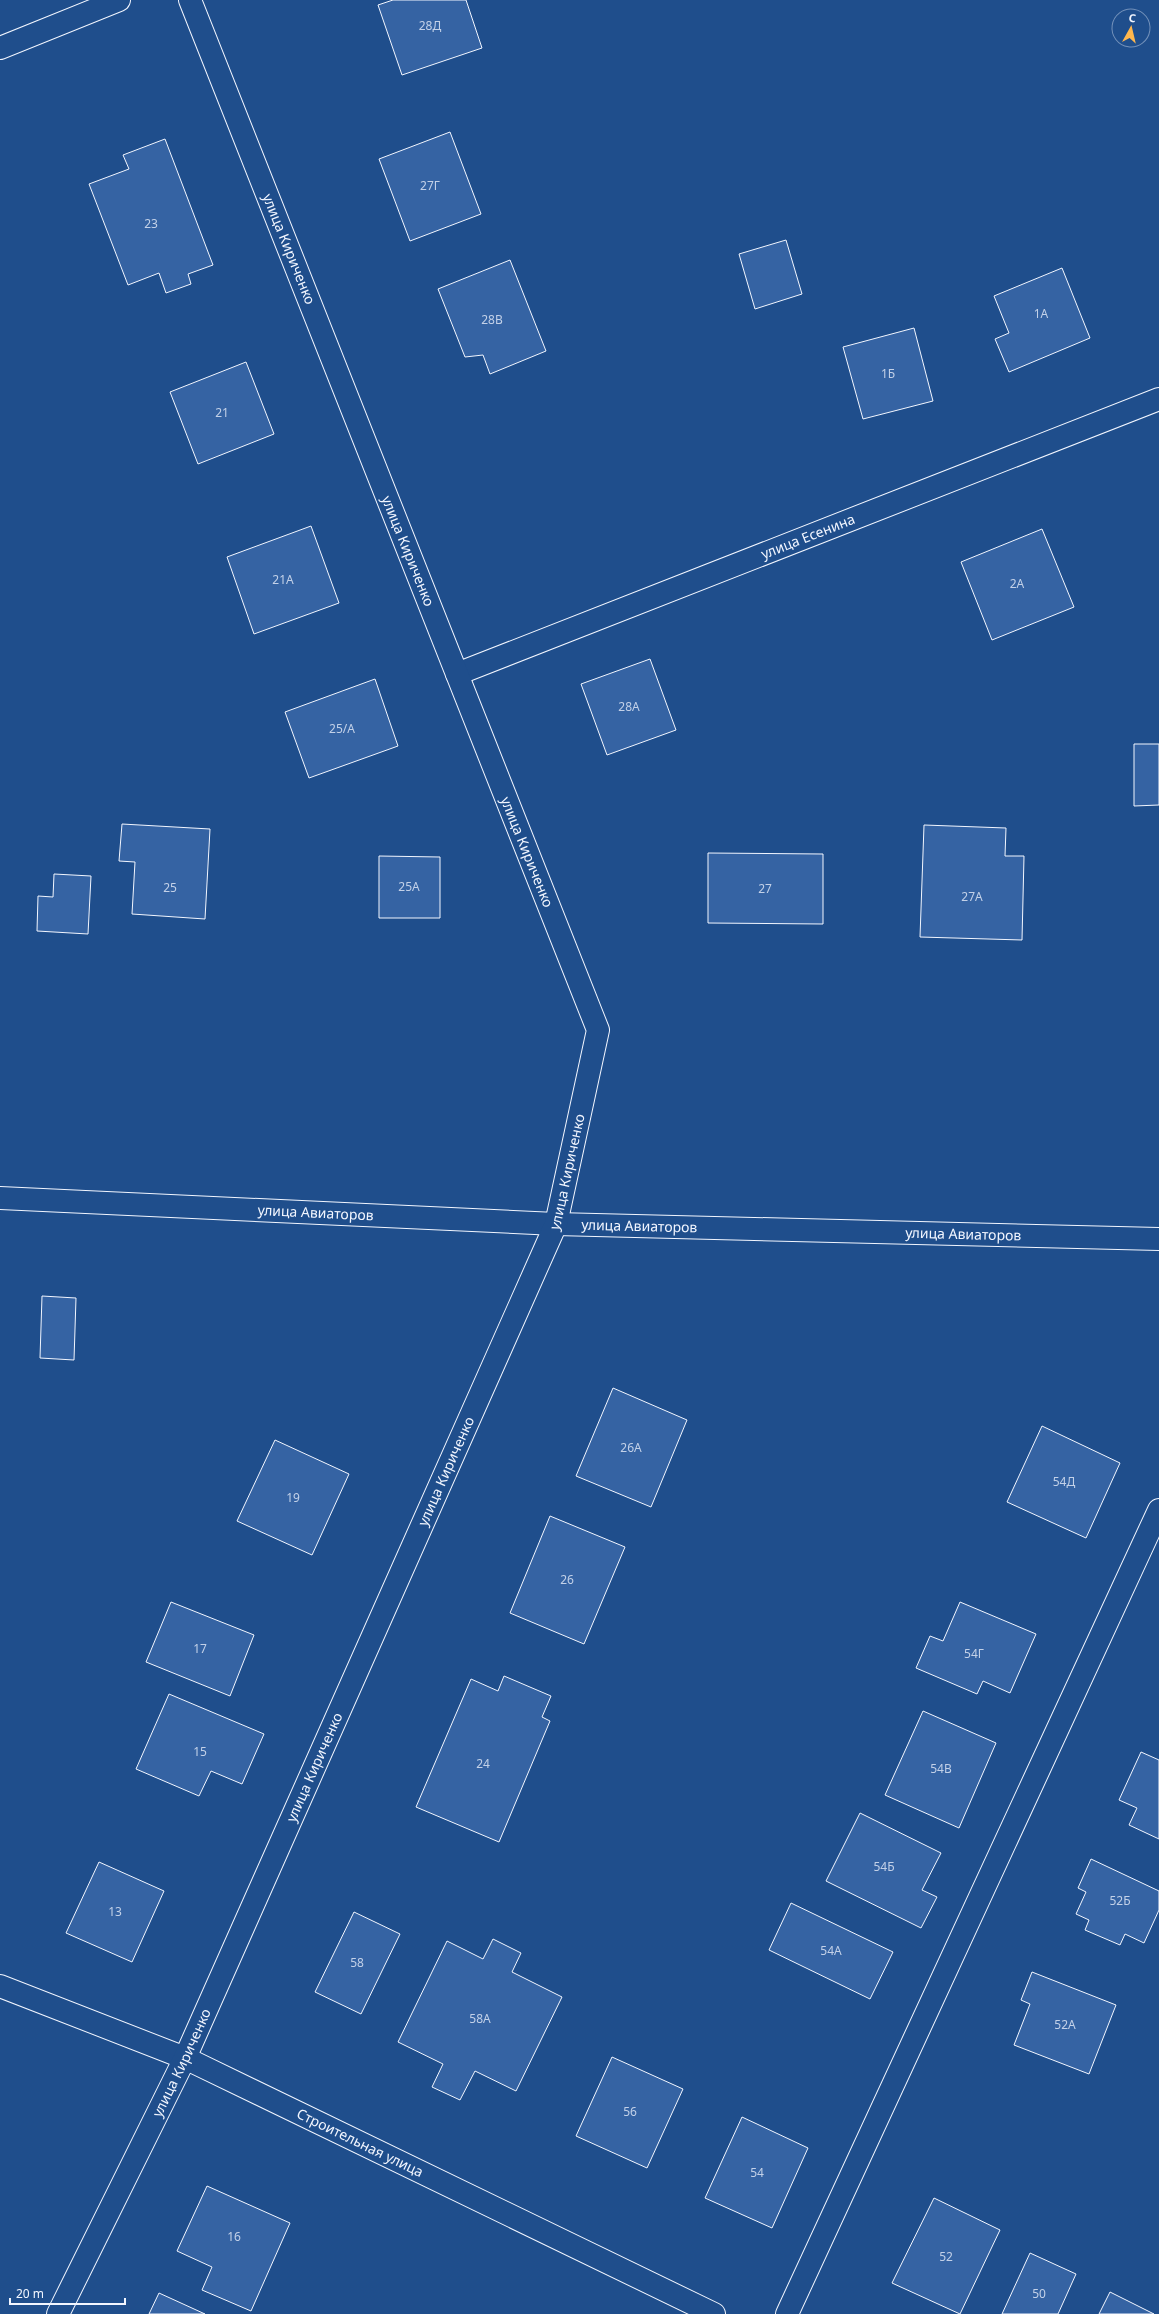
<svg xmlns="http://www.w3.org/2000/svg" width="1159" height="2314" viewBox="0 0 1159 2314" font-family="'Noto Sans',sans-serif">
<rect width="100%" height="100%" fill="#1f4e8c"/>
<path fill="#3563a3" stroke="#f2f6ff" d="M393 0H466L482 48 402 75 378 5Z
M450 132 481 214 410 241 379 159Z
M165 139 213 265 188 274 191 284 166 293 159 273 128 285 89 184 129 169 123 155Z
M786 240 802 294 755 309 739 254Z
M510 260 546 351 490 374 483 355 465 357 438 289Z
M1062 268 1090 338 1009 372 995 339 1009 333 994 296Z
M914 328 933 401 863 419 843 347Z
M246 362 274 434 198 464 170 392Z
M311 526 339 603 254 634 227 557Z
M1042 529 1074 607 992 640 961 562Z
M650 659 676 730 607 755 581 684Z
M375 679 398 746 309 778 285 712Z
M1134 744H1159V805L1134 806Z
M122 824 210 829 205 919 132 914 135 862 119 861Z
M924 825 1006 828 1005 856H1024L1022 940 920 937Z
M708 853 823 854V924L708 923Z
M379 856 440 857V918H379Z
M54 874 91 876 88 934 37 931 38 896 53 897Z
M42 1296 76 1298 74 1360 40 1358Z
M613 1388 687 1420 651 1507 576 1476Z
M1042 1426 1120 1463 1086 1538 1007 1502Z
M275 1440 349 1474 312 1555 237 1521Z
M550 1516 625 1547 584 1644 510 1613Z
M171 1602 254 1635 230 1696 146 1662Z
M960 1602 1036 1634 1010 1693 983 1681 977 1694 916 1668 930 1636 943 1641Z
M504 1676 551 1696 542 1717 550 1721 499 1842 416 1807 471 1679 498 1691Z
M169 1694 264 1734 242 1784 211 1771 199 1796 136 1769Z
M923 1711 996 1743 959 1828 885 1795Z
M1141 1752 1159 1760V1839L1129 1825 1137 1808 1119 1800Z
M860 1813 941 1853 922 1890 937 1897 921 1928 826 1881Z
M1091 1859 1159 1891V1910L1144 1943 1125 1934 1120 1945 1085 1930 1089 1920 1076 1914 1086 1892 1078 1888Z
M99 1862 164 1891 132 1962 66 1933Z
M791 1903 893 1952 870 1999 769 1950Z
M354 1912 400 1934 361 2014 315 1992Z
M493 1939 521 1953 512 1972 562 1997 516 2091 475 2071 460 2100 432 2087 443 2064 398 2042 447 1941 483 1959Z
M1032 1972 1116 2005 1089 2074 1014 2045 1030 2004 1021 2000Z
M612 2057 683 2089 647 2168 576 2136Z
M742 2117 808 2148 772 2228 705 2198Z
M207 2186 290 2223 251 2311 202 2290 212 2267 177 2251Z
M934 2198 1000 2230 960 2314 892 2283Z
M1030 2253 1076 2274 1058 2314H1002Z
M1110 2292 1154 2314H1099Z
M159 2293 205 2314H149Z"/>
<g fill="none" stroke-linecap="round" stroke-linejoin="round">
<defs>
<g id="street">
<path d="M0 48 119 0"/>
<path id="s1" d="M457 674 1159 399"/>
<path id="s2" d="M0 1198 556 1224 1159 1239"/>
<path id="s3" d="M0 1986 185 2058 714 2314"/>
<path id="s4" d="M58 2314 185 2058 556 1224 598 1030 190 0"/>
<path d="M787 2314 1159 1510"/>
</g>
</defs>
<use href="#street" stroke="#f2f6ff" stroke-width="24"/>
<use href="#street" stroke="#1f4e8c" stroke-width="22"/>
</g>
<g text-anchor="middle" stroke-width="3" stroke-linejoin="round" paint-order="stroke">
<g font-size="12" fill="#c3d1e8">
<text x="430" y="30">28Д</text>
<text x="430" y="190">27Г</text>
<text x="151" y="228">23</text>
<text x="1041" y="318">1А</text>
<text x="492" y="324">28В</text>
<text x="888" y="378">1Б</text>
<text x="222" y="417">21</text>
<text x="283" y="584">21А</text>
<text x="1017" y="588">2А</text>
<text x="629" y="711">28А</text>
<text x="342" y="733">25/А</text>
<text x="409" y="891">25А</text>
<text x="170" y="892">25</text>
<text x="765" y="893">27</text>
<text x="972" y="901">27А</text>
<text x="631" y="1452">26А</text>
<text x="1064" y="1486">54Д</text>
<text x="293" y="1502">19</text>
<text x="567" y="1584">26</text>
<text x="200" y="1653">17</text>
<text x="974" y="1658">54Г</text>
<text x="200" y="1756">15</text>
<text x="483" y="1768">24</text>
<text x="941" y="1773">54В</text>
<text x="884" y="1871">54Б</text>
<text x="1120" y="1905">52Б</text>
<text x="115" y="1916">13</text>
<text x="831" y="1955">54А</text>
<text x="357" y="1967">58</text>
<text x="480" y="2023">58А</text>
<text x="1065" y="2029">52А</text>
<text x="630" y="2116">56</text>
<text x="757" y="2177">54</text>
<text x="234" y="2241">16</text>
<text x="946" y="2261">52</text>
<text x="1039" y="2298">50</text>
</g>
<g font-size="14" fill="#f2f6ff" stroke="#1f4e8c">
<text transform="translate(289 249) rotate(68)" y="5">улица Кириченко</text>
<text dy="5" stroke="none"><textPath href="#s1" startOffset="377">улица Есенина</textPath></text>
<text transform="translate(408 551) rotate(68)" y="5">улица Кириченко</text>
<text transform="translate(527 852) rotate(68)" y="5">улица Кириченко</text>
<text dy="5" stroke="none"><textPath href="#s4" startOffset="1252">улица Кириченко</textPath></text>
<text dy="5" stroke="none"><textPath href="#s2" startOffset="316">улица Авиаторов</textPath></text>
<text dy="5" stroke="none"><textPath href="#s2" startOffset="640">улица Авиаторов</textPath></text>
<text dy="5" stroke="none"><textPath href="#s2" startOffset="964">улица Авиаторов</textPath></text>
<text dy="5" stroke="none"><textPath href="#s4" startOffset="928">улица Кириченко</textPath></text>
<text dy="5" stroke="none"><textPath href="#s4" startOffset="604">улица Кириченко</textPath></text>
<text dy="5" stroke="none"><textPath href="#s4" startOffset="280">улица Кириченко</textPath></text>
<text dy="5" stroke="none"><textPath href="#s3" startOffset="393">Строительная улица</textPath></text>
</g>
</g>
<g transform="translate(1131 28) rotate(8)"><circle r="19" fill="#1f4e8c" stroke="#7391ba"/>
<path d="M0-3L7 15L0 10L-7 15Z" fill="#ffb74d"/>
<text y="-6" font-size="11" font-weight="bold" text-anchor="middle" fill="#f2f6ff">С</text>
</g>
<path d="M10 2298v6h115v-6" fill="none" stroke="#f2f6ff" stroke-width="2"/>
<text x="16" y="2298" font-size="12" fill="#f2f6ff" stroke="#1f4e8c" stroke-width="3" paint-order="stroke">20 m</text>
</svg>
